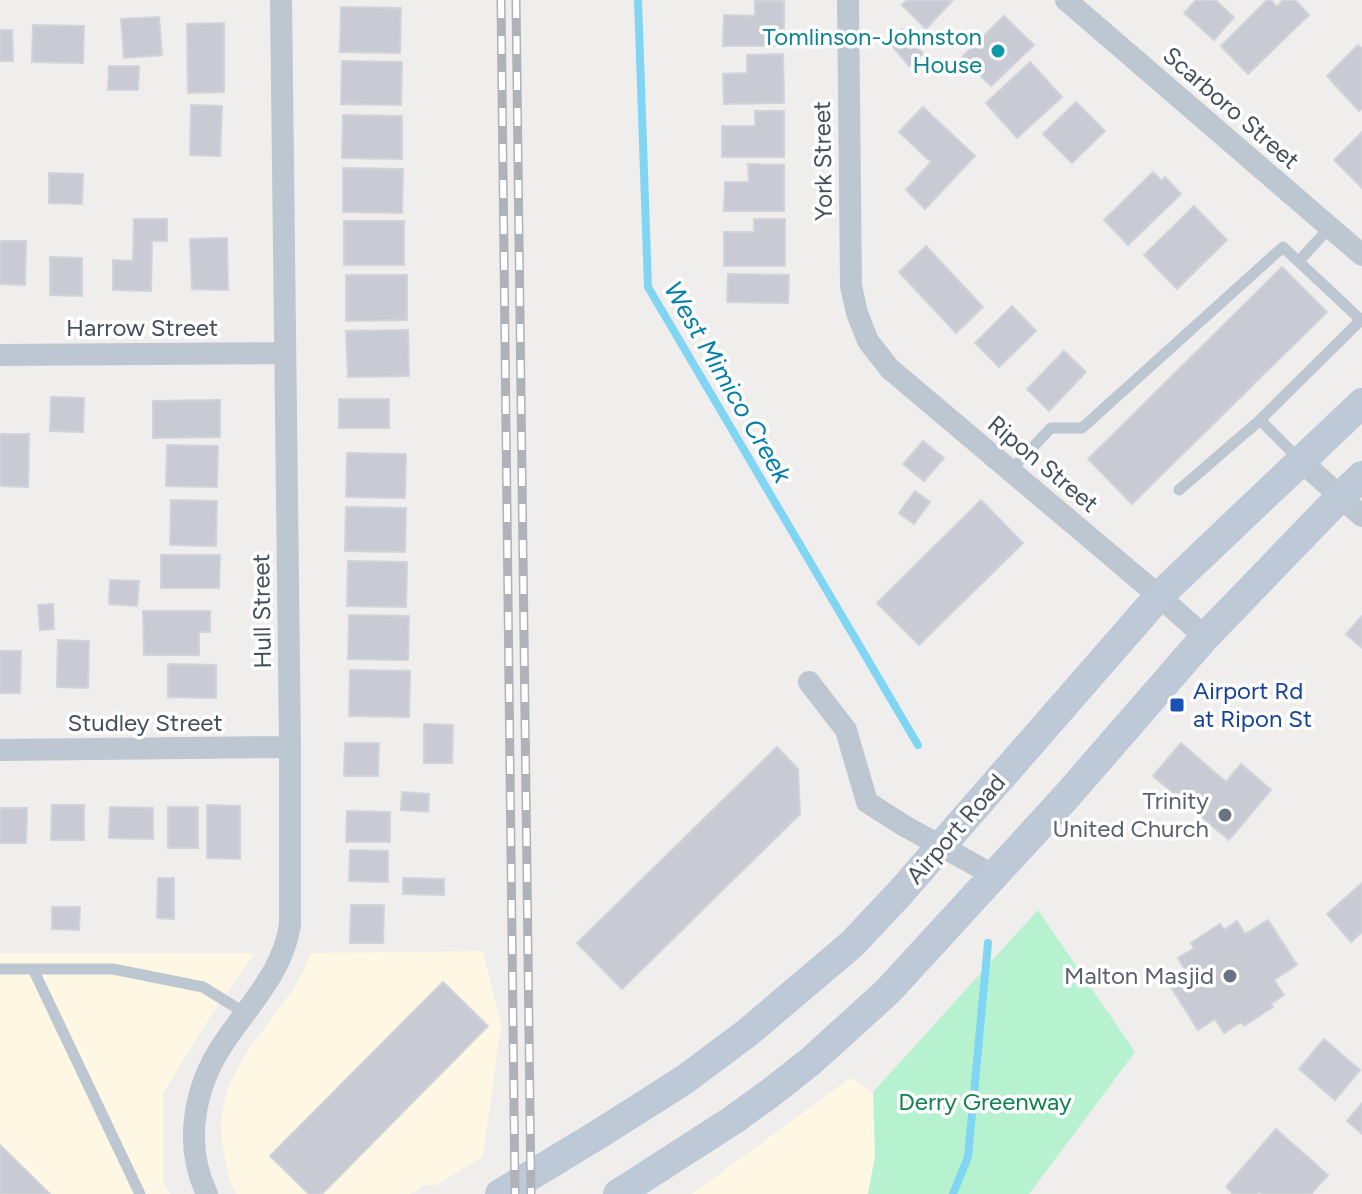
<svg xmlns="http://www.w3.org/2000/svg" width="1362" height="1194" viewBox="0 0 1362 1194" font-family="Figtree,sans-serif">
<rect width="100%" height="100%" fill="#f0eded"/>
<path fill="#fdf7e4" d="M483 951 501 1026 483 1156 437 1185H424L410 1194H236L230 1180 222 1145 221 1122 224 1102 230 1083 247 1052 291 992 302 974 311 953Z
M0 953H255L208 1020 163 1094V1181L170 1194H0Z
M850 1078 873 1092 875 1156 868 1194H692Z"/>
<path fill="#b7f2d0" d="M1038 910 1135 1052 1029 1194H868L875 1156 873 1092Z"/>
<g fill="none" stroke-linecap="round" stroke-linejoin="round">
<path stroke="#80d6f2" stroke-width="8" d="M638 0 648 287 918 745
M953 1194 968 1157 988 943"/>
</g>
<path fill="#c8cbd3" stroke="#d0d3d9" stroke-width="2" d="M907 0H953L926 29 902 5Z
M1196 0H1215L1234 17 1214 40 1184 13Z
M1267 0H1271L1277 7 1283 0H1295L1309 15 1248 74 1221 46Z
M755 1H784V46H723L724 15 755 16Z
M341 7 401 8 400 53 340 52Z
M1004 16 1034 45 991 86 962 57Z
M159 17 162 55 124 58 121 19Z
M224 23V92L188 93 187 24Z
M33 25 84 26 83 63 32 62Z
M902 29 923 54 909 66 888 41Z
M0 30H12L13 61H0Z
M1358 45 1362 49V108L1359 111 1327 76Z
M783 54 784 103 724 104 723 74 747 73V55Z
M342 61 402 62 401 105 341 104Z
M1030 62 1062 97 1017 138 986 103Z
M109 66H139L138 90H108Z
M1076 102 1105 131 1072 163 1043 134Z
M191 105 222 106 220 156 190 155Z
M923 107 975 156 925 209 906 190 931 162 899 132Z
M755 111H784V157H722V126H755Z
M343 115 402 116V159L342 158Z
M1362 132V188L1334 160Z
M748 164 784 165V211H724L725 182H749Z
M343 168 403 169 402 213 343 212Z
M1153 172 1162 181 1165 177 1181 194 1128 245 1104 220Z
M49 173 83 174 82 204 49 203Z
M1194 206 1227 240 1177 289 1144 255Z
M134 219H167V241H152L151 291 113 290V260L133 261Z
M754 219H785V266H724V232H754Z
M344 221H404V265H344Z
M227 238 228 290 192 289 190 239Z
M0 241H26L25 285 0 284Z
M926 246 983 307 956 333 899 272Z
M50 257 82 258V296L50 295Z
M1282 267 1327 312 1132 504 1088 459Z
M728 274 789 275 788 303 727 302Z
M346 275H407V320L346 321Z
M1012 306 1036 331 999 367 975 343Z
M408 330 409 376 348 377 346 331Z
M1064 351 1086 372 1049 411 1027 389Z
M51 397 84 398 83 432 50 431Z
M339 399H389V428H339Z
M220 400V437L153 438V401Z
M0 434H29L28 487 0 486Z
M923 441 944 458 924 481 903 464Z
M167 445 218 446 217 487 166 486Z
M347 453 406 454 405 498 346 497Z
M915 491 930 502 914 524 899 513Z
M171 500 217 501 216 546 170 545Z
M981 500 1023 543 919 645 877 603Z
M346 507 406 508 405 552 345 551Z
M161 555H220L219 588H161Z
M348 561 407 562 406 607 347 606Z
M110 580 139 581 137 606 109 604Z
M53 604 54 629 40 630 38 605Z
M143 611H210V632H199V655H144Z
M349 615 409 616 408 660 348 659Z
M1362 616V648L1346 634Z
M58 640 89 641 88 688 57 687Z
M0 651H21L20 693H0Z
M168 664 216 665V698L168 697Z
M350 670 410 671 409 717 349 716Z
M424 724 453 725 452 763H424Z
M345 743H379L378 776H344Z
M1181 743 1226 782 1241 764 1271 790 1229 840 1153 776Z
M777 747 798 769 800 814 622 989 577 943Z
M402 792 429 794 428 812 401 810Z
M52 805H84V840H51Z
M207 805 240 806V859L207 858Z
M110 807 153 808V839L109 838Z
M168 807H198V848H168Z
M0 808H27L26 843H0Z
M347 811 390 812V842H346Z
M350 850 388 851V882L349 881Z
M158 878H174V919L157 918Z
M403 878 444 879V895L403 894Z
M1362 883V932L1351 942 1327 914Z
M351 905H384L383 943H350Z
M52 907H80L79 930 52 929Z
M1268 920 1297 965 1274 980 1284 995 1271 1004 1273 1007 1244 1026 1241 1022 1224 1033 1215 1019 1198 1030 1169 984 1187 973 1178 958 1194 948 1191 943 1220 924 1224 930 1237 921 1245 934Z
M443 982 488 1026 322 1194H309L270 1156Z
M1324 1039 1360 1070 1335 1100 1299 1069Z
M1362 1103V1134L1347 1121Z
M1276 1129 1328 1175 1311 1194H1262L1259 1191 1257 1194H1233L1226 1187Z
M0 1145 50 1194H0Z"/>
<g fill="none" stroke-linecap="round" stroke-linejoin="round">
<path stroke="#bcc7d1" stroke-width="11" d="M1299 261 1330 227
M1011 470 1051 428H1082L1283 247 1361 320 1260 420 1300 460
M1179 490 1260 420
M0 969H113L203 987 245 1013
M33 969 140 1194"/>
<path stroke="#bcc7d1" stroke-width="22" d="M848 0 851 286 857 313 868 341 890 369 1159 596 1205 637
M1066 0 1362 255
M0 355 284 353
M1301 461 1362 516
M809 682 846 730 867 802 903 825 995 876
M0 750 290 747
M207 1194C183 1144 194 1086 225 1041 250 1004 284 970 290 924V747L281 0"/>
<path stroke="#bec9d8" stroke-width="30" d="M500 1194 599 1134 684 1080 747 1033 852 944 900 893 1159 596 1362 403
M618 1194 733 1120 769 1094 811 1061 888 991 1066 797 1205 637 1340 497 1362 476"/>
<defs>
<path id="rail" d="M501 0 515 1194
M516 0 531 1194"/>
</defs>
<use href="#rail" stroke="#afb2b8" stroke-width="9"/>
<use href="#rail" stroke="#fff" stroke-width="6" stroke-dasharray="18" stroke-linecap="butt"/>
</g>
<circle fill="#0f9aa8" stroke="#fff" stroke-width="3" cx="998" cy="51" r="8"/>
<rect fill="#1a4fb4" stroke="#fff" stroke-width="3" x="1169" y="697" width="16" height="16" rx="4"/>
<g fill="#6b7280" stroke="#fff" stroke-width="3">
<circle cx="1225" cy="815" r="8"/>
<circle cx="1230" cy="976" r="8"/>
</g>
<g text-anchor="middle" stroke-width="7" stroke-linejoin="round" paint-order="stroke">
<g font-size="24" fill="#0d838f" stroke="#fff" text-anchor="end">
<text x="982" y="45">Tomlinson-Johnston<tspan x="982" dy="28">House</tspan></text>
</g>
<g font-size="24" fill="#444f5c" stroke="#fff">
<text transform="translate(1231 108) rotate(41)" y="8">Scarboro Street</text>
<text transform="translate(823 161) rotate(-91)" y="8">York Street</text>
<text x="142" y="336">Harrow Street</text>
<text transform="translate(1043 464) rotate(40)" y="8">Ripon Street</text>
<text transform="translate(262 611) rotate(-91)" y="8">Hull Street</text>
<text x="145" y="731">Studley Street</text>
<text transform="translate(956 829) rotate(-49)" y="8">Airport Road</text>
</g>
<g font-size="24" fill="#164399" stroke="#fff" text-anchor="start">
<text x="1193" y="699">Airport Rd<tspan x="1193" dy="28">at Ripon St</tspan></text>
</g>
<g font-size="24" fill="#5b616d" stroke="#fff" text-anchor="end">
<text x="1209" y="809">Trinity<tspan x="1209" dy="28">United Church</tspan></text>
<text x="1214" y="984">Malton Masjid</text>
</g>
<g font-size="24" fill="#10824e" stroke="#fff">
<text x="985" y="1110">Derry Greenway</text>
</g>
<g font-size="26" font-style="italic" fill="#027fa9" stroke="#fff">
<text transform="translate(728 382) rotate(60)" y="9">West Mimico Creek</text>
</g>
</g>
</svg>
